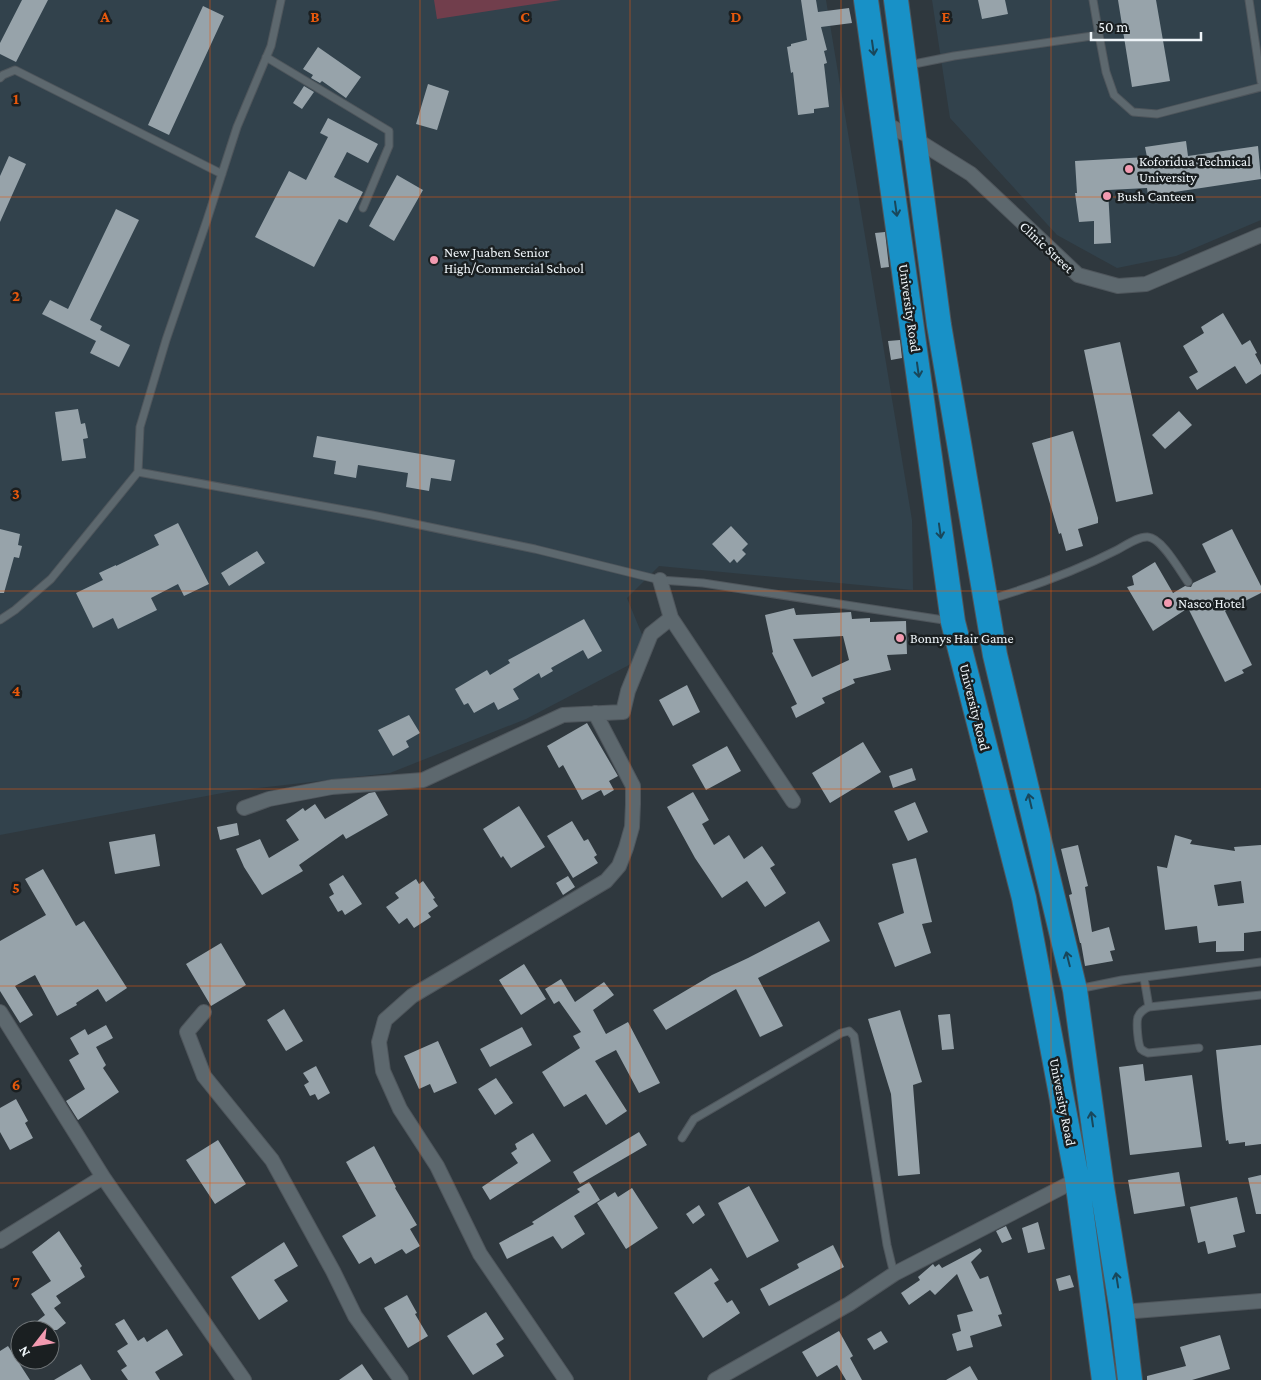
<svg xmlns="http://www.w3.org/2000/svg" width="1261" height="1380" viewBox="0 0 1261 1380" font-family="'Crimson Pro',serif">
<rect width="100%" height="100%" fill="#2f383e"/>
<path fill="#32424c" d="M0 0H826L912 520 913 590 659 566 627 598 650 654 526 719 390 773 233 791 0 835Z
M932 0H1261V220L1176 256 1117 268 1057 235 950 118Z"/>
<path fill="#713e4c" d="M434 0H561L437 19Z"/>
<path fill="#97a3aa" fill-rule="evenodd" d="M22 0H48L16 62 0 54V43Z
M801 0H816L818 12 849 8 852 23 821 27 827 50 824 51 827 63 824 64 829 107 814 109V113L798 115 793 72 791 73 787 47 791 46V44L807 40Z
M978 0H1005L1008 14 982 19Z
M1118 0H1156L1170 81 1132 87Z
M203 6 224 16 169 135 148 125Z
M318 47 361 77 346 98 322 81 320 83 311 78 313 75 303 69Z
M428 84 449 91 437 130 416 124Z
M304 86 314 92 302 109 293 103Z
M328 118 378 144 368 163 347 152 334 177 363 192 347 223 339 219 314 267 255 237 289 171 306 180 328 137 320 133Z
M1186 141 1188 156 1258 146 1261 179 1148 196 1147 188 1108 190 1111 243 1094 244V221L1079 222 1075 193H1077L1075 161 1147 157 1145 147Z
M9 156 26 164 0 222V176Z
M397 175 423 190 394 241 369 226Z
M116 209 139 220 90 320 102 326 100 330 130 345 119 367 90 353 96 341 42 314 50 300 68 309Z
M885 232 889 267 881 268 875 233Z
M1223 313 1242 345 1250 340 1257 353 1255 354 1261 365V374L1246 384 1235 366 1197 390 1189 377 1198 372 1183 346 1204 333 1201 327Z
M900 340 902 358 891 360 888 341Z
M1120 342 1153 494 1116 502 1084 350Z
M78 409 81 424 85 423 88 438 83 439 86 458 62 461 55 412Z
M1179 411 1192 425 1165 449 1152 435Z
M1073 431 1098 518V523L1078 529 1083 546 1066 551 1061 533 1059 534 1032 443Z
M317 436 455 460 451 481 431 478 429 491 406 487 408 473 358 465 356 478 334 474 336 461 313 457Z
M178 523 209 584 184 596 178 584 151 598 157 610 118 629 113 618 93 628 76 593 103 580 99 573 116 565V566L159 545 154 535Z
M731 526 748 544 742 550 746 554 737 563 734 559 730 563 712 544Z
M0 529 20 534 18 545 22 546 19 558 14 557 4 593H0Z
M1232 529 1261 586V593L1225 611 1252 665 1242 670 1244 673 1225 682 1188 608 1153 631 1127 587 1134 585 1132 576 1155 562 1173 593 1185 586 1191 587 1193 583 1216 572 1202 544Z
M257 551 265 563 229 586 221 573Z
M794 608 796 615 851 612 852 619 870 618V622L906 621 907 654 887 655 891 670 853 679 855 683 822 698 825 703 796 718 791 707 797 704 772 653 773 652 765 615ZM843 636 849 660 812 677 793 639Z
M584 619 602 651 588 659 583 650 551 668 553 671 541 678 539 673 513 689 519 699 498 710 494 702 474 713 468 703 464 705 455 689 487 670 490 675 510 663 508 660Z
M687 685 700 712 673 726 659 700Z
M409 715 420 733 406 741 409 747 393 756 378 730Z
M587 723 618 776 609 781 614 790 604 796 601 790 582 800 563 765 559 768 547 746Z
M863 742 881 772 830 803 812 773Z
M727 746 741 771 706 790 692 765Z
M912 768 916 780 893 788 889 776Z
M375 792 388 815 346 839 343 834 299 865 303 871 262 895 244 867 236 849 260 839 269 858 299 840 286 820 303 808 305 811 315 804 325 819 369 793Z
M693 792 709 820 702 824 714 845 729 835 744 859 762 846 775 865 770 868 786 893 765 907 747 881 722 898 695 858 667 807Z
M915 802 928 832 908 841 894 811Z
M519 806 545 847 511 868 503 856 501 858 483 829Z
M572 821 584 841 588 839 597 855 594 857 598 863 573 878 547 836Z
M237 823 239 835 220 840 217 827Z
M155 834 160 866 115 874 109 842Z
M1175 835 1192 840 1190 844 1235 851 1234 847 1261 845V931L1244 933V951L1216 952V941L1199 943 1197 926 1165 930 1157 866 1167 868ZM1241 881 1244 903 1218 906 1214 885Z
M1078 845 1088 886 1085 887 1092 932 1109 927 1115 950 1110 951 1113 961 1085 966 1081 943H1080L1069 895 1072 894 1061 849Z
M916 858 932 922 922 924 931 953 895 967 878 923 904 913 892 864Z
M43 869 76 926 84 921 127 988 106 1002 98 989 76 1003 77 1005 57 1016 35 975 15 986 33 1015 20 1023 0 991V941L46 915 25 879Z
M343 875 362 904 345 915 342 910 338 912 329 897 334 894 329 884Z
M568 876 575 887 563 895 556 883Z
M416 879 419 884 423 881 435 898 433 899 438 906 428 913 431 917 414 928 407 918 399 924 386 907 399 898 395 893Z
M819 921 830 941 758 978 783 1026 760 1037 736 989 666 1030 653 1010 712 975 748 958Z
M221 943 246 985 211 1006 186 964Z
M524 964 546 999 521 1015 499 980Z
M561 979 575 1002 604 982 614 995 593 1010 606 1034 628 1022 660 1083 639 1093 616 1050 595 1061 627 1111 606 1125 586 1094 564 1107 542 1072 580 1048 573 1036 581 1032 559 1001 554 1004 545 989Z
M284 1009 303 1041 286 1051 267 1020Z
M900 1010 922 1082 913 1085 920 1174 898 1176 891 1094 868 1019Z
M950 1014 954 1049 942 1050 938 1015Z
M106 1025 113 1038 96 1047 106 1065 103 1068 119 1092 78 1120 66 1101 85 1089 69 1060 79 1054 70 1038 85 1029 88 1035Z
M522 1027 532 1045 490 1067 480 1049Z
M438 1041 457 1083 434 1093 430 1084 419 1089 404 1056Z
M1261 1045V1144L1245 1146V1142L1229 1144 1228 1140 1226 1141 1222 1108 1216 1050Z
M1143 1064 1145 1081 1192 1075 1202 1147 1130 1155 1119 1067Z
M316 1066 330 1093 318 1100 315 1094 310 1096 304 1085 309 1082 303 1073Z
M496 1078 513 1103 495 1115 478 1089Z
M16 1099 28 1121 25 1123 33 1138 10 1150 0 1132V1108Z
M639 1132 647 1145 580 1184 573 1172Z
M533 1133 551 1161 490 1200 482 1187 518 1163 511 1153 517 1149 515 1144Z
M218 1140 246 1184 215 1204 186 1160Z
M374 1146 396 1187 395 1188 417 1225 410 1229 420 1246 406 1254 402 1249 375 1264 371 1257 359 1264 342 1236 376 1216 346 1162Z
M1179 1172 1185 1206 1134 1214 1128 1180Z
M1261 1175V1214H1256L1248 1178Z
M589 1182 600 1200 574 1216 585 1234 562 1249 553 1236 507 1259 499 1243 534 1224 532 1222 580 1192 577 1189Z
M749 1186 779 1241 747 1258 718 1203Z
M632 1188 658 1228 626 1249 597 1203 615 1192 618 1197Z
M1237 1197 1245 1232 1233 1235 1236 1247 1208 1254 1205 1241 1198 1243 1190 1207Z
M699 1205 705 1215 693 1224 686 1214Z
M1038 1222 1045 1249 1028 1253 1022 1228Z
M1006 1226 1012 1239 1002 1243 996 1231Z
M59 1231 82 1266 80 1268 85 1277 56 1296 61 1303 54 1308 66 1323 57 1330H26L45 1315 31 1294 51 1281 32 1252Z
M284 1242 298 1266 274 1280 288 1301 259 1320 231 1277Z
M833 1245 844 1267 769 1306 760 1289 799 1268 797 1264Z
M980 1248 982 1251 971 1262 980 1279 988 1276 1002 1314 998 1315 1002 1326 970 1336 973 1347 957 1351 952 1334 961 1331 957 1315 973 1311 957 1274 935 1295 930 1290 909 1305 901 1293 920 1280 918 1277 933 1264 935 1267 939 1264 942 1268Z
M711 1268 719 1280 714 1283 727 1303 732 1300 740 1313 703 1338 674 1293Z
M1070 1275 1074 1287 1059 1291 1056 1279Z
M407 1295 417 1313 415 1314 428 1336 408 1348 384 1308Z
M486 1312 504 1339 496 1344 504 1356 473 1375 447 1336Z
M124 1319 138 1341 144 1337 147 1342 167 1329 183 1355 155 1372 160 1380H128L121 1370 127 1366 117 1351 128 1344 115 1324Z
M839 1331 853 1356 850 1358 862 1380H846L837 1365 817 1377 802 1352Z
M881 1331 888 1342 874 1350 867 1339Z
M1220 1335 1230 1369 1192 1380H1147V1376L1186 1366 1180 1347Z
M8 1346 30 1380H0V1351Z
M81 1364 91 1380H54Z
M362 1364 373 1380H339Z
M970 1366 978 1380H946Z"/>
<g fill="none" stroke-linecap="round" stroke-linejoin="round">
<defs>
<path id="lane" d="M1249 0 1261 81
M1099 35 1106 72 1114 95 1133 112 1157 114 1261 87
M266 57 389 131V146L363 208
M909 65 954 56 1099 35 1093 0
M0 78 3 75 15 70 222 174
M138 472 372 515 535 549 660 580 703 583 950 621
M988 600C1032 587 1076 571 1117 550 1125 546 1138 536 1148 537 1162 538 1180 571 1188 582
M0 620 15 610 51 579 138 472 140 427 166 340 207 220 237 127 271 46 281 0
M1144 978 1149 1007
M1078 989 1122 980 1261 962
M1199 1048 1148 1053C1145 1052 1143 1051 1141 1049 1138 1045 1136 1022 1138 1017 1140 1012 1144 1009 1149 1007L1261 995
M682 1138 694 1119 841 1033 849 1031 854 1036 887 1245 894 1274"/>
<path id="street" d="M884 123 915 139 971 174 1078 275 1118 286 1146 284 1261 235
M660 580 671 618 793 801
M244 808 269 799 332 787 423 780 563 715 623 712 628 691 651 634 671 618
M0 1012 103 1177 244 1380
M204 1012 187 1032 204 1076 272 1160 333 1271 355 1316 401 1380
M0 1241 103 1177
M1122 1312 1261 1301
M566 1380 480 1254 437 1166 400 1109 383 1071 379 1042 385 1020 412 996 606 881 619 866 626 848 632 827 633 804V786L595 713
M715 1380 849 1304 894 1274 1082 1177"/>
<path id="highway" d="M866 0 953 622 1024 898 1077 1179 1104 1380
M896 0 939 325 995 655 1075 990 1102 1187 1122 1312 1130 1380"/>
</defs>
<use href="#lane" stroke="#4f565c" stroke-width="9"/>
<use href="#street" stroke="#4f565c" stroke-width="16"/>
<use href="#highway" stroke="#4f565c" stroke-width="26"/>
<use href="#lane" stroke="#5d686e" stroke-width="7"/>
<use href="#street" stroke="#5d686e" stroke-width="14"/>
<use href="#highway" stroke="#1891c7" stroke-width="24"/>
</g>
<defs><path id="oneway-shaft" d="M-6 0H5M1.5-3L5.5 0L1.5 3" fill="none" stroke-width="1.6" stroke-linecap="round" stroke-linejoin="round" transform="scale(1.25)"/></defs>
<g stroke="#19475b">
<use href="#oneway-shaft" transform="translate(873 48) rotate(82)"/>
<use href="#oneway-shaft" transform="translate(896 209) rotate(82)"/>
<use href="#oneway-shaft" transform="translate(918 370) rotate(82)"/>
<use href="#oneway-shaft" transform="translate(940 531) rotate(82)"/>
<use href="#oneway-shaft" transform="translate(1030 801) rotate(-103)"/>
<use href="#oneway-shaft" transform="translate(1068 959) rotate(-104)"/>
<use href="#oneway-shaft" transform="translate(1092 1119) rotate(-98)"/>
<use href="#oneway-shaft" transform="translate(1117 1280) rotate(-99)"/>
</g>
<path fill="none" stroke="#e8590c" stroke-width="1" stroke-opacity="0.55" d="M210 0V1380M420 0V1380M630 0V1380M841 0V1380M1051 0V1380M0 197H1261M0 394H1261M0 591H1261M0 789H1261M0 986H1261M0 1183H1261"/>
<g fill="#f29ab0" stroke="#1a1f21" stroke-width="2">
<circle cx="1129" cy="169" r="5"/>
<circle cx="1107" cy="196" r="5"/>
<circle cx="434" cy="260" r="5"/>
<circle cx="1168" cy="603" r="5"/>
<circle cx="900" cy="638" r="5"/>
</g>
<g text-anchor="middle" stroke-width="5" stroke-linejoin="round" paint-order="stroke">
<g font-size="14" fill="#eef4f8" stroke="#1a1f21" text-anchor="start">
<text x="1139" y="166">Koforidua Technical<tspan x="1139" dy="16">University</tspan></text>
<text x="1117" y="201">Bush Canteen</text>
<text x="444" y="257">New Juaben Senior<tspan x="444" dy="16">High/Commercial School</tspan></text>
<text x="1178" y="608">Nasco Hotel</text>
<text x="910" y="643">Bonnys Hair Game</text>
</g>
<g font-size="14" fill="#eef4f8" stroke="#1a1f21">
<text transform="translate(1047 247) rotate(43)" y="5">Clinic Street</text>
<text transform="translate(910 308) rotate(82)" y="5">University Road</text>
<text transform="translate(975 707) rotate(76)" y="5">University Road</text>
<text transform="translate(1063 1102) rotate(79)" y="5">University Road</text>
</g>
</g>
<g font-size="16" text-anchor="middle" font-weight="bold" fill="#e8590c" stroke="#1a1f21" stroke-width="5" stroke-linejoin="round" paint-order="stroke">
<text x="105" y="22">A</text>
<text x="315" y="22">B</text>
<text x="525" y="22">C</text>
<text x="736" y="22">D</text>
<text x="946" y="22">E</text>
<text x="16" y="104">1</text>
<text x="16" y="301">2</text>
<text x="16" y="499">3</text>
<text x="16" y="696">4</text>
<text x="16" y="893">5</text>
<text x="16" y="1090">6</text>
<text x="16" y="1287">7</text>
</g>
<g transform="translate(35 1345) rotate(239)"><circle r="24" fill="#1a1f21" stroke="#6f7477"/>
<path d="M0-4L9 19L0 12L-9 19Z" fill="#f29ab0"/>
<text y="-8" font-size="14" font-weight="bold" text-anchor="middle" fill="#eef4f8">N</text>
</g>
<path d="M1091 32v8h110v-8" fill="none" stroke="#eef4f8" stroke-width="2.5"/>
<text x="1098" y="32" font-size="15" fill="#eef4f8" stroke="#1a1f21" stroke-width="4" paint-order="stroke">50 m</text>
</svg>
